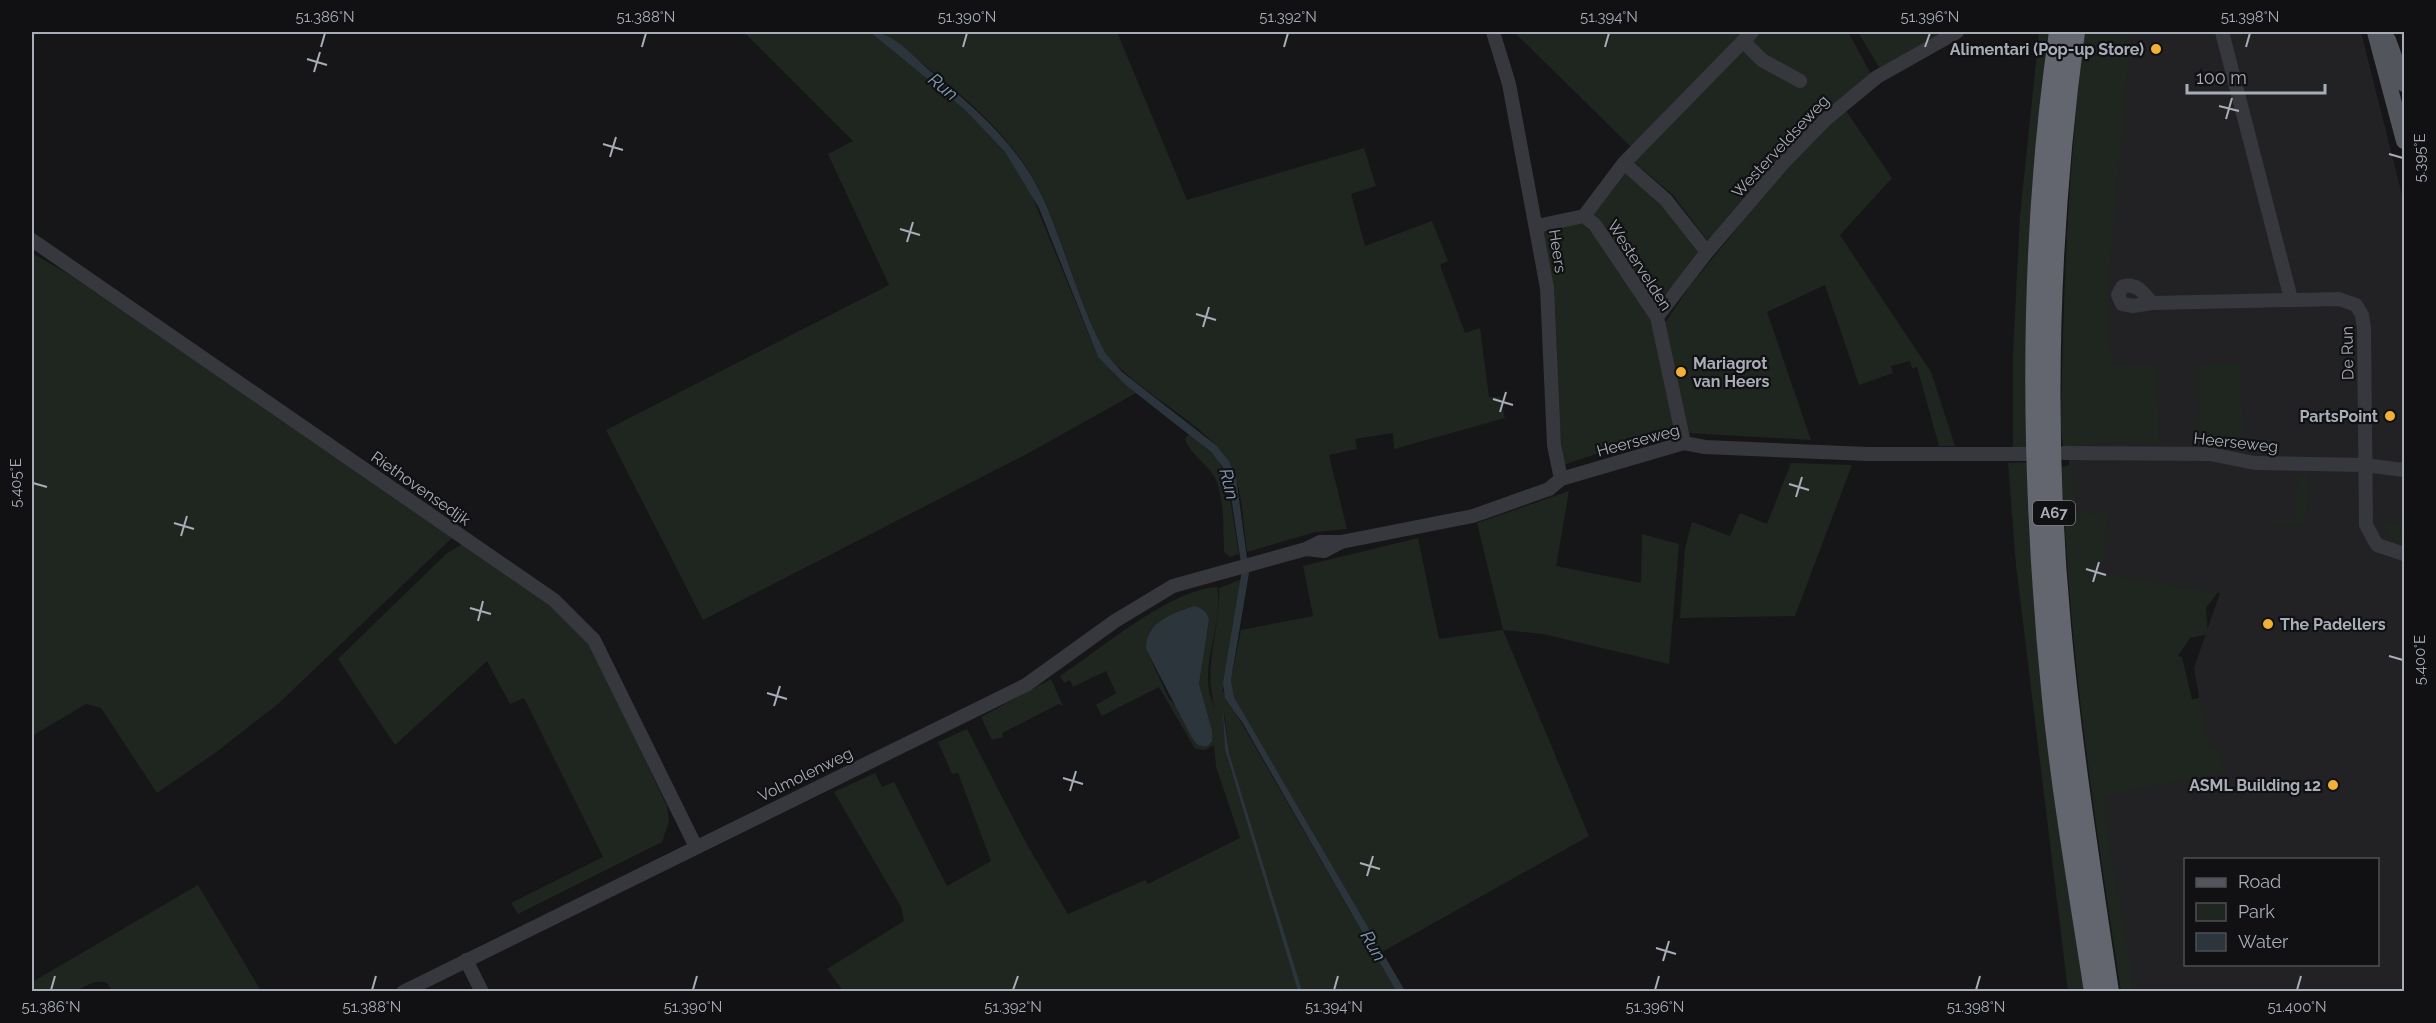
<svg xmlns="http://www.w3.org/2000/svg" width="2436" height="1023" viewBox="0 0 2436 1023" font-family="Raleway,sans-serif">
<rect width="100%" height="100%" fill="#161618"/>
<path fill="#222225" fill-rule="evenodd" d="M2115 32H2361L2404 203V991H2128L2098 793 2212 773 2194 668 2220 593 2072 576 2068 472ZM2186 860H2378V964H2186Z"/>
<path fill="#1e261f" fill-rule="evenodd" d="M744 32H870L965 110 1005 152 1030 191 1098 357 1136 393 1025 455 703 620 606 430 889 285 828 154 853 141Z
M881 32H1117L1187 200 1364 148 1376 186 1351 194 1365 246 1432 221 1448 261 1440 265 1465 333 1480 328 1489 397H1500L1505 418 1394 449 1393 433 1355 439 1357 449 1329 455 1347 529 1315 532 1247 552C1243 525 1243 494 1233 469 1218 431 1136 391 1106 354 1079 305 1066 248 1043 197 1010 126 941 78 881 32Z
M1514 32H1745L1632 148Z
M1759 32H1848L1871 74 1710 244 1673 195 1634 162Z
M1858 32H1948L1880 69Z
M2039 32H2051L2027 448 2013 449V353L2020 216Z
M2085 32H2131L2109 279 2110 349 2113 366H2157L2159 443 2105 442 2063 448 2061 428C2063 295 2068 164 2085 32Z
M1846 111 1892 178 1840 235 1931 372 1955 446H1939L1917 367 1912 368 1910 361 1891 366 1893 373 1859 385 1825 285 1767 312 1811 440 1688 433 1664 324 1690 286 1773 184 1828 122Z
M1624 171 1667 206 1700 253 1658 303 1594 215V205Z
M1576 222 1584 225 1593 234 1651 318 1677 434 1650 436 1563 465 1543 231Z
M32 253 70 275 453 537 278 704 215 753 157 793 101 708 86 704 32 736Z
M2240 364 2244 451 2200 446 2198 365Z
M1189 434 1217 458 1226 474 1239 554 1230 557 1224 552C1223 529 1225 497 1214 476 1205 462 1190 454 1185 439Z
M2028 462C2032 640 2058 815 2084 991H2068L2016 565 2008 463Z
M1791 463 1852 465 1795 616 1680 618 1685 548 1692 522 1730 536 1740 513 1767 524Z
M2072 465 2074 511 2097 514 2098 510H2108L2103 564 2095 563V573L2218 592 2206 608 2208 634 2190 638 2178 656 2182 657 2192 699 2200 698 2209 747 2217 746 2225 773 2102 796 2135 991H2121C2094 818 2068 643 2062 467Z
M2298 474 2310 475 2305 525H2271V520H2295Z
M1569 491 1556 566 1641 583 1642 534 1679 544 1669 664 1543 634 1503 630 1589 836 1382 952 1234 697 1231 680 1241 630 1313 616 1303 566 1418 538 1439 639 1503 630 1477 523Z
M2381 520 2404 524V543C2389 540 2385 535 2381 520Z
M462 544 556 608 590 645 667 806 669 821 662 842 518 914 511 903 603 857 524 698 510 704 487 661 395 745 338 659 446 554Z
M1242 579 1223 691 1396 991 844 992 827 969 904 921 901 907 834 792 875 773 882 787 894 782 947 886 991 861 958 773 952 774 938 742 967 729 1026 843 1068 914 1145 880 1148 884 1240 838 1216 767 1214 745 1205 750 1195 749 1159 687 1102 716 1096 705 1116 693 1106 671 1073 687 1070 680 1064 683 1060 676C1101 649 1169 590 1217 587 1225 628 1195 668 1215 708 1202 666 1221 630 1219 588ZM1194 606C1202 609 1207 611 1209 620L1199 684 1212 730V741L1169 699 1146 649C1145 622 1173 613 1194 606ZM1224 711 1229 753 1274 900 1276 907H1274L1225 749Z
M1051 679 1063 706 1059 704 1002 733 1003 737 992 740 981 717Z
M198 885 261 991H112L107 983C91 978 85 990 71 991 58 993 44 991 32 992V982Z"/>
<path fill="#2c353c" d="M870 32C892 31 913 56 929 70 973 106 1019 145 1043 198 1066 249 1079 305 1106 354L1122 372 1217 446 1229 461 1236 477 1249 573 1231 680 1234 697 1405 991H1396L1242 722 1225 698 1223 683 1242 570 1229 483 1223 467 1211 452 1127 386 1098 357 1039 208 1005 152 965 110Z
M1194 606C1202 608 1207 611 1209 620L1199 684 1212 730V741L1208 746C1198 747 1196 744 1191 736L1146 649C1145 622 1173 613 1194 606Z
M1223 712 1229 753 1302 991H1298L1225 749Z"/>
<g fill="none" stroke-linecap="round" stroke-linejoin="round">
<path stroke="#37383d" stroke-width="14" d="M1493 32 1509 84 1547 288 1554 445 1561 479
M2222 32 2291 299
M1743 41 1762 60 1800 81
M1624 163 1666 200 1707 252
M1584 216 1595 225 1657 317 1684 443
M1537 226 1584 216 1624 163 1752 32
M32 240 554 600 594 640 696 847
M2152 303C2143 293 2138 283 2123 286L2118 295 2122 304 2133 306 2152 303 2339 299 2356 305 2362 315 2364 328 2366 525 2377 545 2404 554
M1657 317 1707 252 1785 161 1826 119 1877 77 1957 32
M2064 453 2210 454 2255 463 2364 465 2404 470
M1306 549 1324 551 1341 542
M466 960 482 992
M403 992 1026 685 1115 621 1173 586 1306 549 1320 542H1341L1473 516 1549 489 1561 479 1684 443 1705 447 1868 454H2027"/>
<path stroke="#53555c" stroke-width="16" d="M2375 32 2404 141
M2388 40 2404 84"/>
<path stroke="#63666e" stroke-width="20" d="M2059 32C2027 251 2030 478 2052 699 2062 797 2079 894 2094 992
M2075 32C2049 227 2043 430 2061 626 2072 749 2091 870 2109 992"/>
</g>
<path fill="none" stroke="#a8adb8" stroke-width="2" d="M321 47 325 33M642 47 646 33M963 47 967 33M1284 47 1288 33M1605 47 1609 33M1925 47 1930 33M2246 47 2250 33M307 59 327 65M314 72 320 52M2219 106 2239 111M2226 119 2232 98M603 144 623 150M2389 154 2403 158M610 157 616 137M900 229 920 235M907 242 913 222M1196 314 1216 320M1203 327 1209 307M1493 399 1513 405M1500 412 1506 392M33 483 47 487M1789 484 1809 490M1796 497 1802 477M174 523 194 529M181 536 187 516M2086 569 2106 575M2093 582 2099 562M470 608 491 614M478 621 483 601M2389 656 2403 660M767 693 787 699M774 706 780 686M1063 778 1083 784M1070 791 1076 771M1360 863 1380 869M1367 876 1373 856M1656 948 1676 954M1663 961 1669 941M51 990 55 976M372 990 376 976M693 990 697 976M1013 990 1018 976M1334 990 1338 976M1655 990 1659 976M1976 990 1980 976M2297 990 2301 976"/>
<g fill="#f2b134" stroke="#111113" stroke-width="2">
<circle cx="2156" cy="49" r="6"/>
<circle cx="1681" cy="372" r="6"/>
<circle cx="2390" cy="416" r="6"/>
<circle cx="2268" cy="624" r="6"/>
<circle cx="2333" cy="785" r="6"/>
</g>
<g text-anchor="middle" stroke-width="4.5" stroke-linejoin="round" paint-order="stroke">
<rect fill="#111113" stroke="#7b7e86" stroke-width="1.5" x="2033" y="501" width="42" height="24" rx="4.5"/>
<g font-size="15" font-weight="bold" fill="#a8adb8">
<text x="2054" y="518">A67</text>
</g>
<g font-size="16" font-weight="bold" fill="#a8adb8" stroke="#111113" text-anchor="end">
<text x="2144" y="55">Alimentari (Pop-up Store)</text>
<text x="1693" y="369" text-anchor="start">Mariagrot<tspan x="1693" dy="18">van Heers</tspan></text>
<text x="2378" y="422">PartsPoint</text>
<text x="2280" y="630" text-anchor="start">The Padellers</text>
<text x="2321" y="791">ASML Building 12</text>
</g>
<g font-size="16" fill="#a8adb8" stroke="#111113">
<text transform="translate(1780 146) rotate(-47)" y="6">Westerveldseweg</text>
<text transform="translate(1558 251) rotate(81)" y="6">Heers</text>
<text transform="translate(1640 265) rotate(57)" y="6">Westervelden</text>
<text transform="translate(2347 353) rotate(-91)" y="6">De Run</text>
<text transform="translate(1638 440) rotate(-15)" y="6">Heerseweg</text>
<text transform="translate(2236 442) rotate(6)" y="6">Heerseweg</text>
<text transform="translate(421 488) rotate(35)" y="6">Riethovensedijk</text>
<text transform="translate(805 774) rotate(-26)" y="6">Volmolenweg</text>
</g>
<g font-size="18" font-style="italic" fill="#7f9bb3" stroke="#111113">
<text transform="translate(943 87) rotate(39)" y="6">Run</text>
<text transform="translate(1229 484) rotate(76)" y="6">Run</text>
<text transform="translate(1373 946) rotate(60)" y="6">Run</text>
</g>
</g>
<rect width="2436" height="1023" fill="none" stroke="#111113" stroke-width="66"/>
<rect x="2184" y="858" width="195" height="108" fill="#111113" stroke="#4d4f55" stroke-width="1.5"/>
<rect x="2196" y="878" width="30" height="9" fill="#53555c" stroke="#4d4f55" stroke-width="1.5"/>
<text x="2238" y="888" font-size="18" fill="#a8adb8">Road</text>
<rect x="2196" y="903" width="30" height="18" fill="#1e261f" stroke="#4d4f55" stroke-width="1.5"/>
<text x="2238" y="918" font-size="18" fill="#a8adb8">Park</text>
<rect x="2196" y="933" width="30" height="18" fill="#2c353c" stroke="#4d4f55" stroke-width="1.5"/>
<text x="2238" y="948" font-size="18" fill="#a8adb8">Water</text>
<path d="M2187 84v9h138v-9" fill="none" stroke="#a8adb8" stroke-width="3"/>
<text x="2196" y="84" font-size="18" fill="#a8adb8" stroke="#111113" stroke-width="4.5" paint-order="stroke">100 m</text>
<rect x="33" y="33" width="2370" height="957" fill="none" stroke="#a8adb8" stroke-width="2"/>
<g font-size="15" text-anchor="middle" fill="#a8adb8">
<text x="325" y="22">51.386°N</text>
<text x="646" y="22">51.388°N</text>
<text x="967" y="22">51.390°N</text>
<text x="1288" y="22">51.392°N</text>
<text x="1609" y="22">51.394°N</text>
<text x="1930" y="22">51.396°N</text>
<text x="2250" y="22">51.398°N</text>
<text transform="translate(2420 158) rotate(-90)" y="5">5.395°E</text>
<text transform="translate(16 483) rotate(-90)" y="5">5.405°E</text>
<text transform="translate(2420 660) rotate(-90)" y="5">5.400°E</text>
<text x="51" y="1012">51.386°N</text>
<text x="372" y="1012">51.388°N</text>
<text x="693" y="1012">51.390°N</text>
<text x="1013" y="1012">51.392°N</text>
<text x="1334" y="1012">51.394°N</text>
<text x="1655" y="1012">51.396°N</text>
<text x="1976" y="1012">51.398°N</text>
<text x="2297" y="1012">51.400°N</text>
</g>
</svg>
